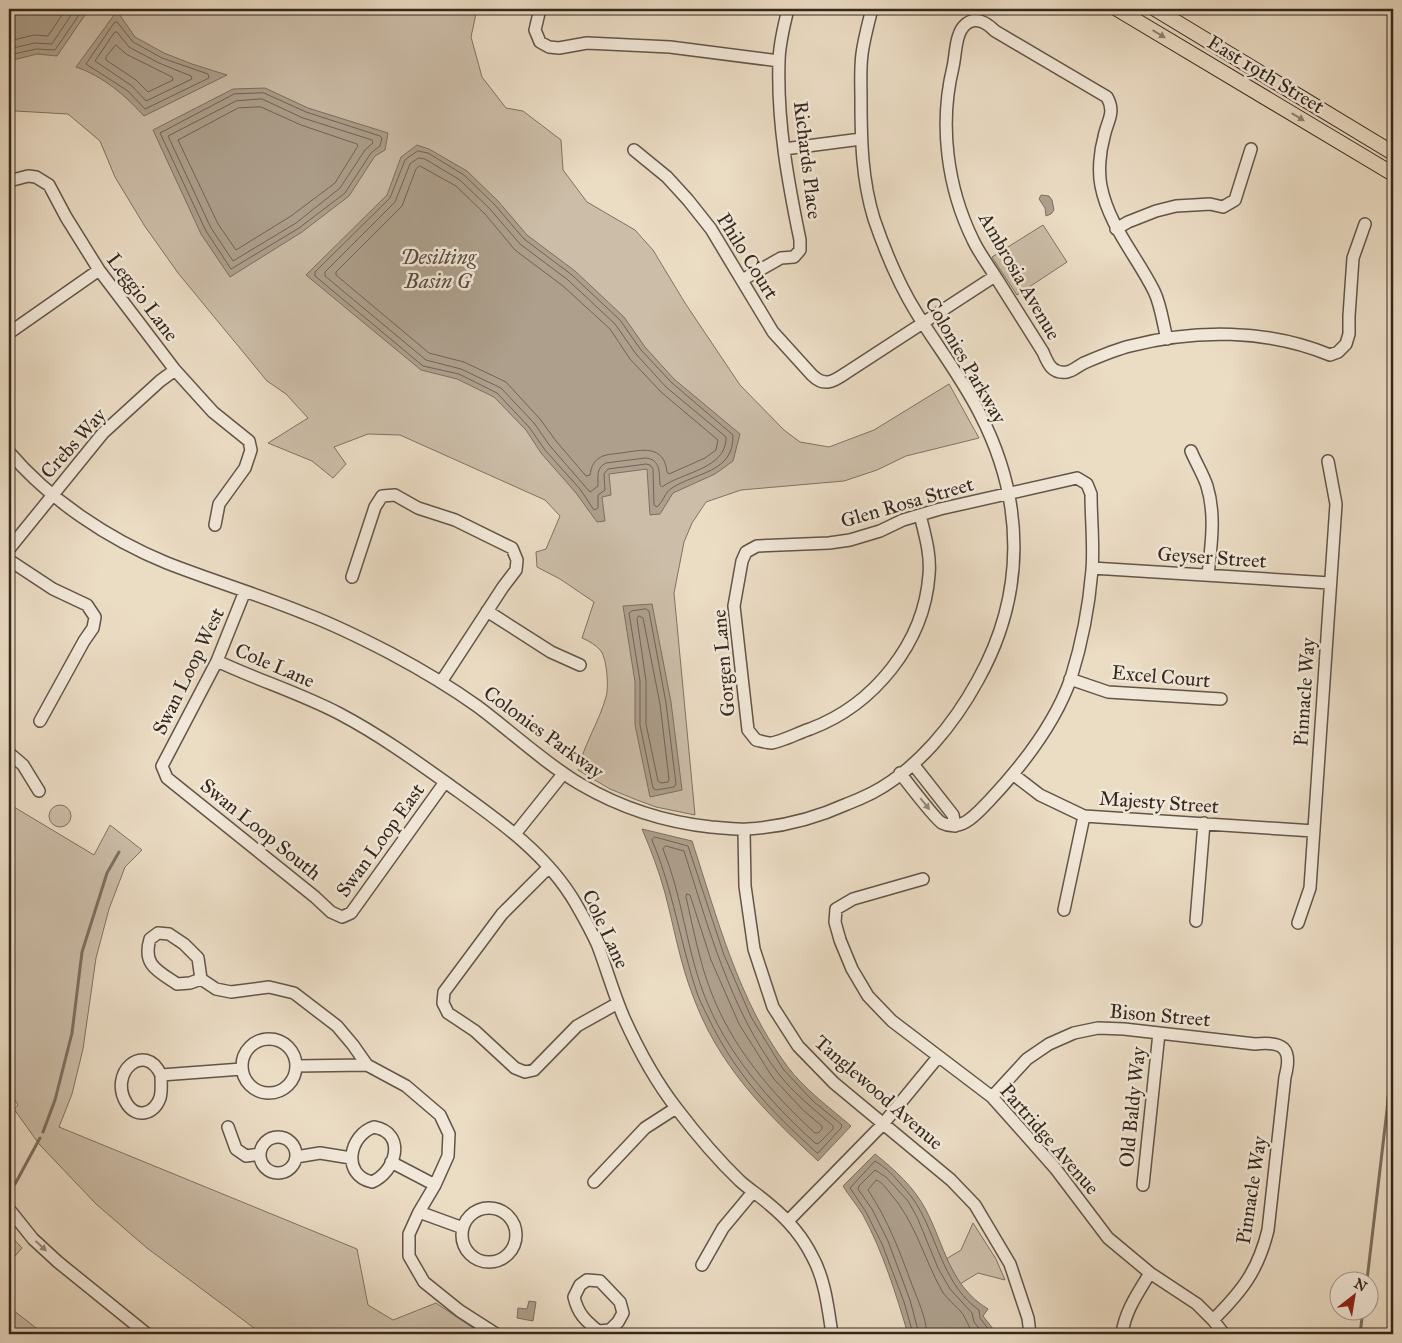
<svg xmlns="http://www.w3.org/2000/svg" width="1402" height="1343" viewBox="0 0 1402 1343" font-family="'IM FELL Great Primer',serif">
<rect width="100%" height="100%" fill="#ebdcc4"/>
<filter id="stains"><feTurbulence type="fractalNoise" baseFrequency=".004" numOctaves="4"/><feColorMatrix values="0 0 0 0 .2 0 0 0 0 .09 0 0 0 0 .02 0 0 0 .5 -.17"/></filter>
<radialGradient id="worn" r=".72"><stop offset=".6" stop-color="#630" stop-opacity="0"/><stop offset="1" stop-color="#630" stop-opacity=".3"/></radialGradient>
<path fill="#ccbda8" stroke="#807263" d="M9 9H477L471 37 482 77 506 108 523 111 561 140 563 170 587 202 635 230 653 250 685 303 740 385 784 430 800 442 829 447 874 430 949 384 979 438 906 456 877 470 844 481 741 490 706 502 692 523 684 542 674 593 695 815 656 807 637 800 610 789 578 770C584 744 599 722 606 697 609 688 607 659 601 651 596 645 589 641 582 638L594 602 560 579 537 567 536 552 546 549 560 516 545 500 400 435 368 434 334 447 346 464 333 478 312 461 268 443 308 418 286 394 267 381 178 273 144 225 115 177 100 141 68 114 15 111 9 113Z
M1043 225 1067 262 1017 295 992 257Z
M9 804 94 855 110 825 142 850 125 867 109 909 96 958 83 1049 72 1094 59 1127 357 1249 368 1305 393 1320 436 1303 482 1334H262L147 1248 96 1204 39 1144 14 1109 18 1105 9 1091Z
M49 816a11 11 0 1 1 22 0a11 11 0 1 1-22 0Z
M973 1223 996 1259 1005 1280 978 1273 960 1284 946 1259 961 1250Z
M9 1234 22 1248 9 1263Z
M9 1307 44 1334H9Z"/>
<path fill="#ad9f8c" stroke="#7d6f60" d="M9 9H89L57 56 37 54 9 61Z
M117 11 135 37 164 53 192 64 227 75 144 116C125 95 103 76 76 67Z
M265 88 308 108 388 133 385 150 375 156 349 196 302 232 230 277 201 234 153 130 233 89Z
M417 145 429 149 467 171 498 201 527 235 575 271 624 317 645 347 674 379 740 434 733 461 715 474 673 493 660 514 650 515 647 469 609 474 611 495 602 497 605 521 597 522 576 493 541 453 526 430 494 397 457 379 421 370 306 275 387 195 401 157Z
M1041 195 1049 196 1052 200 1054 210 1051 214 1046 216 1045 208 1039 199Z
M652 604 671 702 682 790 650 797 635 725V682L623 606Z
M642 829 692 841C717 917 738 1000 787 1066 804 1089 829 1107 851 1126L818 1161C765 1112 718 1065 693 996 680 963 674 927 665 893 659 871 651 850 642 829Z
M875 1154C895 1170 914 1187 926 1210 945 1247 950 1286 988 1309L983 1316 997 1334H908C896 1294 883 1252 863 1215 857 1205 849 1196 843 1186Z
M529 1301 536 1302 533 1321 517 1318 518 1308 527 1309Z"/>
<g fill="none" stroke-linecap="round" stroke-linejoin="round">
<path stroke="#706455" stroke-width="1" d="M117 22 133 42 162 58 208 74 209 78 145 109 128 91 86 64 114 23Z
M117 32 129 47 159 63 191 76 192 79 146 101 132 86 95 61 114 33Z
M9 41 34 35 48 36 66 9
M116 45 126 54 172 77 173 80 148 92 136 80 106 60V57Z
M9 49 35 43 52 44 75 9
M9 55 36 49 55 50 83 9
M264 93 306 112 380 136 382 138 380 146 371 153 345 193 299 228 231 269 206 231 160 133 234 94Z
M262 99 303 118 372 140 373 143 365 150 340 188 296 223 233 261 211 228 168 136 236 101Z
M261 107 301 125 357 144 358 146 335 183 291 216 236 250 218 224 178 140 238 108Z
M418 151 428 153 464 175 495 205 524 239 572 275 620 320 641 350 671 382 733 435C734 473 696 472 672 488 665 492 663 502 657 507L654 505 653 469 650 465 646 464 608 469 604 474 605 490 598 495V508L594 510 580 489 545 450 529 427 497 393 459 374 423 366 315 276V272L390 198 405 160Z
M419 158 425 159 460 180 490 209 520 244 568 280 615 324 636 354 666 387 726 437C727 469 682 472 662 487L660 485C659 473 661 459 645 458L606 463C596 468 598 476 598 486L590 492 550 446 534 423 501 388 461 369 426 360 325 276V272L395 202 410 164Z
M420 166 456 186 485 214 515 250 563 286 610 329 630 359 661 392 718 440 716 450 705 458 669 474 667 472C664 444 642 450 621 453 614 454 605 454 599 458 593 462 591 468 590 475L586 476 556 441 540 419 506 382 464 362 429 353 336 275V272L402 206 416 169Z
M646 609 649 611 666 703 676 784 674 787 656 790 653 788 640 725V681L629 613 632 611Z
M639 616 643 618 660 704 669 779 668 782 661 783 658 781 646 724V681L637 619Z
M655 837 688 846 724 955 751 1017 783 1069 813 1101 842 1125 841 1128 818 1153 816 1152C770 1110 735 1074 708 1017 704 1009 700 1001 697 993 680 942 673 889 652 840Z
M666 846 684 851C708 926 730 1009 778 1073 793 1093 814 1109 833 1126V1129L818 1144 815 1143C768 1100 726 1053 703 992 686 946 682 895 663 849Z
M687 894 690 895 711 960 739 1024 773 1078 804 1111 822 1126V1129L818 1133H815C771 1093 731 1046 710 989 699 960 693 927 686 897Z
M913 1334 904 1302 882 1244 866 1212 850 1188 875 1161C884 1166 892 1174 898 1181 907 1191 915 1200 921 1212 939 1246 946 1287 979 1310L980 1318 992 1334
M919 1334 910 1300 888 1241 872 1209 858 1189 859 1186 875 1170 886 1177 908 1201 917 1217 938 1268 950 1289 972 1313 974 1322 984 1334
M927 1334C926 1318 918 1300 912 1285 900 1252 888 1220 868 1190L876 1180C882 1182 886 1188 890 1193 915 1221 924 1259 942 1291 948 1301 960 1308 965 1318 968 1324 970 1329 974 1334"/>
<path stroke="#7d6f60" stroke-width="3" d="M43 1132 55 1100 72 1033 82 952 107 873 119 852
M15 1184 40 1138
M1367 1280 1387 1110 1393 1041
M1360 1334 1363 1310"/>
<defs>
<path id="minor" d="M540 9 535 30 540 42 549 47 559 48 587 43 670 47 779 61
M784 149 861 139
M634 150 667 177 688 200 711 229 773 332 812 375C824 387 833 382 846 373L995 276
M9 181 28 176 36 177 49 185 66 217 99 270 175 370 213 412 249 441 251 450 245 468 219 504 215 525
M1116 229 1128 222 1156 211 1176 206 1194 205 1210 204 1223 207 1235 200 1251 149
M742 280 781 258 794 257 800 250V240C788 182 777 122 779 62 779 44 784 26 788 9
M9 333 99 270
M1167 339C1163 324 1161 305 1154 291 1136 255 1109 226 1101 186 1098 171 1100 151 1104 137 1107 121 1116 113 1107 97L995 31C987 23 976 16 966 24 955 33 956 54 953 67 939 124 947 187 973 240 979 253 989 266 997 279 1012 303 1028 328 1043 352 1048 364 1052 374 1067 372 1073 371 1078 366 1084 363 1098 357 1114 350 1130 346 1195 329 1268 329 1330 355L1338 352 1346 344 1349 334V316L1353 258 1365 224
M1191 451C1196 463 1203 474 1207 486 1216 515 1211 546 1208 575
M9 452C50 500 108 539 167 563 213 581 260 595 306 614 335 625 363 639 390 653 420 669 449 686 477 706 512 732 543 762 580 784 621 808 664 822 711 827 723 828 736 830 748 829 781 827 816 818 847 804 855 801 864 797 872 793 918 769 954 724 978 680 1026 594 1025 501 980 414 962 378 937 346 916 312 898 283 885 251 874 219 862 180 861 141 861 100 861 85 860 69 862 54 864 39 868 24 872 9
M9 549 103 433 160 381 175 370
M9 560 53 589 87 605 95 617 93 628 84 641 40 721
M1092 568 1330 583
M352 577 375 507 382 496 395 495 418 508 455 520 512 548 517 560 516 570 503 587 441 682
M245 591 217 661 162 766 167 778 315 897 331 912 342 917 351 913 445 782
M487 611 551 652 580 665
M217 661C257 680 300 693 340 714 378 734 413 759 448 784 495 818 546 852 576 904 584 918 592 932 598 946 607 970 614 995 624 1018 638 1049 656 1082 677 1109 696 1134 717 1159 740 1181 750 1190 760 1196 770 1205 787 1219 802 1236 812 1256 825 1279 828 1308 832 1334
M1070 679 1108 692 1221 699
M9 753 23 765 39 791
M913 764 953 815 955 826
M900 773C907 782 936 820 942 823 962 833 977 813 989 801 1022 766 1055 724 1071 678 1082 643 1089 606 1092 570 1094 545 1091 519 1091 494L1087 484 1077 478 940 509 903 520 880 531 850 540 829 543 757 546 746 552 742 561 734 606 748 730 756 740C761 741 767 743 771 743 781 742 800 732 810 729 874 705 924 643 929 575 931 555 925 535 920 515
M1014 775 1040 795 1084 816 1314 831
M744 830 745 886 754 949 773 1007 798 1046 834 1083 951 1180 975 1205 1010 1264 1028 1318 1030 1334
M515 834 563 774
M549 867 502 914 444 992 443 1003 448 1013 475 1031 515 1068 525 1072 534 1070 577 1026 618 1003
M923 879 853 899 836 909 835 922 840 940 852 969 868 996 892 1021 992 1097 1055 1168 1108 1238 1150 1273 1197 1304 1213 1320 1224 1334
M1064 910 1084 816
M1196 921 1204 823
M1298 923 1310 888 1336 504 1328 461
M201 979 190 983 177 984C158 971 142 965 150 939L158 933 169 934 184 944 198 958 201 979 216 989 231 992 269 987 294 993 337 1026 353 1045 367 1065 406 1086 440 1115 449 1134 448 1156 435 1185 419 1212 409 1234V1256L424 1282 460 1311 496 1334
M242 1066a27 27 0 1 1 54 0a27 27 0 1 1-54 0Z
M296 1066 367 1065
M161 1075C161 1083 162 1091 160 1098 154 1114 137 1119 127 1104 107 1073 145 1040 161 1075L242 1069
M992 1097 1027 1059 1049 1044 1074 1033 1098 1028 1124 1029 1255 1044C1283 1041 1293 1048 1285 1077L1268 1230C1258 1271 1242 1291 1213 1320
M228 1127 236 1149 246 1156 260 1154
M374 1127C407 1133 396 1172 372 1182 341 1175 349 1135 374 1127Z
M260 1155a18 18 0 1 1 36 0a18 18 0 1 1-36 0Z
M296 1157 320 1153 351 1158
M391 1162 435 1185
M594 1182 645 1128 676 1108
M1143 1185 1159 1033
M462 1235a27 27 0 1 1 54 0a27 27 0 1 1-54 0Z
M9 1209 33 1239 58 1262 147 1334
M419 1212 463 1228
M788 1221 883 1124 938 1057
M702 1265 723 1228 753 1192
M587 1280 600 1281 620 1302 623 1313 618 1322 610 1330 598 1331C585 1320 578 1314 574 1297L580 1285Z
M1122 1334C1125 1311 1138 1293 1150 1273"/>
<path id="major" d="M1117 9 1393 174
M1155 9 1393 153"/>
</defs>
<use href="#minor" stroke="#625548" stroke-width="14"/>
<use href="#major" stroke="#34281e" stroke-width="16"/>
<use href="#minor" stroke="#f2e8d9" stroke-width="11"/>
<use href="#major" stroke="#ebdcc4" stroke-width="14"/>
</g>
<defs><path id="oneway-solid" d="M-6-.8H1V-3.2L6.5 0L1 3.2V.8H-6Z" transform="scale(1.25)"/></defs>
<g fill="#908271">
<use href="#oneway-solid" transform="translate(1159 34) rotate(31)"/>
<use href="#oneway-solid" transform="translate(1298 117) rotate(31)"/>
</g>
<g fill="#93887c">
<use href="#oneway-solid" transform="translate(925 804) rotate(51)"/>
<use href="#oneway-solid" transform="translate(41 1246) rotate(43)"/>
</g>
<g text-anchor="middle" stroke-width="5" stroke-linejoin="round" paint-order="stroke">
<g font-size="20" fill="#34281e" stroke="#f2e8d9">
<text transform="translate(1266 74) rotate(31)" y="7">East 19th Street</text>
<text transform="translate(808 160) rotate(83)" y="7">Richards Place</text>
<text transform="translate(748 256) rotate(58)" y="7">Philo Court</text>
<text transform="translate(1020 276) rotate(60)" y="7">Ambrosia Avenue</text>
<text transform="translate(143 297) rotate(53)" y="7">Leggio Lane</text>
<text transform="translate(966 360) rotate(60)" y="7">Colonies Parkway</text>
<text transform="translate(73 443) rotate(-48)" y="7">Crebs Way</text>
<text transform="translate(907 502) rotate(-16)" y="7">Glen Rosa Street</text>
<text transform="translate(1212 557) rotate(4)" y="7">Geyser Street</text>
<text transform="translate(723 663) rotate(-95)" y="7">Gorgen Lane</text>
<text transform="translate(275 665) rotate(23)" y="7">Cole Lane</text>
<text transform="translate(188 671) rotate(-64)" y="7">Swan Loop West</text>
<text transform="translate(1161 676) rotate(5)" y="7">Excel Court</text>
<text transform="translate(1304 692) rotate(-86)" y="7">Pinnacle Way</text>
<text transform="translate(544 732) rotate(36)" y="7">Colonies Parkway</text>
<text transform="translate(1159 802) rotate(4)" y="7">Majesty Street</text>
<text transform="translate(261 829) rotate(39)" y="7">Swan Loop South</text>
<text transform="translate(380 840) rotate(-54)" y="7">Swan Loop East</text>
<text transform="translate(606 929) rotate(65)" y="7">Cole Lane</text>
<text transform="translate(1160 1015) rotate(5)" y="7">Bison Street</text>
<text transform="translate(879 1092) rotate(41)" y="7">Tanglewood Avenue</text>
<text transform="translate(1132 1107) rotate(-84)" y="7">Old Baldy Way</text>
<text transform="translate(1050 1139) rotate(49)" y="7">Partridge Avenue</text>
<text transform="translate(1251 1190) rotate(-81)" y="7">Pinnacle Way</text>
</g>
<g font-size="21" font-style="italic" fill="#584c3f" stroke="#f2e8d9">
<text x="438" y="264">Desilting<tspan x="438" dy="24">Basin G</tspan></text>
</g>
</g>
<rect width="1402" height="1343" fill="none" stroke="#ebdcc4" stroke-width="30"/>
<rect x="10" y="10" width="1382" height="1323" fill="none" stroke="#34281e" stroke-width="2.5"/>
<rect x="15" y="15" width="1372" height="1313" fill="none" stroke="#34281e"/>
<g transform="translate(1354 1296) rotate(31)"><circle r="24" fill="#f2e8d9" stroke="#a69b8e"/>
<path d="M0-4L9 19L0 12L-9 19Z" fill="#8f2418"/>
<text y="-8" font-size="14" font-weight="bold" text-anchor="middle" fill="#34281e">N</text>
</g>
<rect width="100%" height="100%" filter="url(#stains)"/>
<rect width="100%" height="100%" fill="url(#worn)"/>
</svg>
